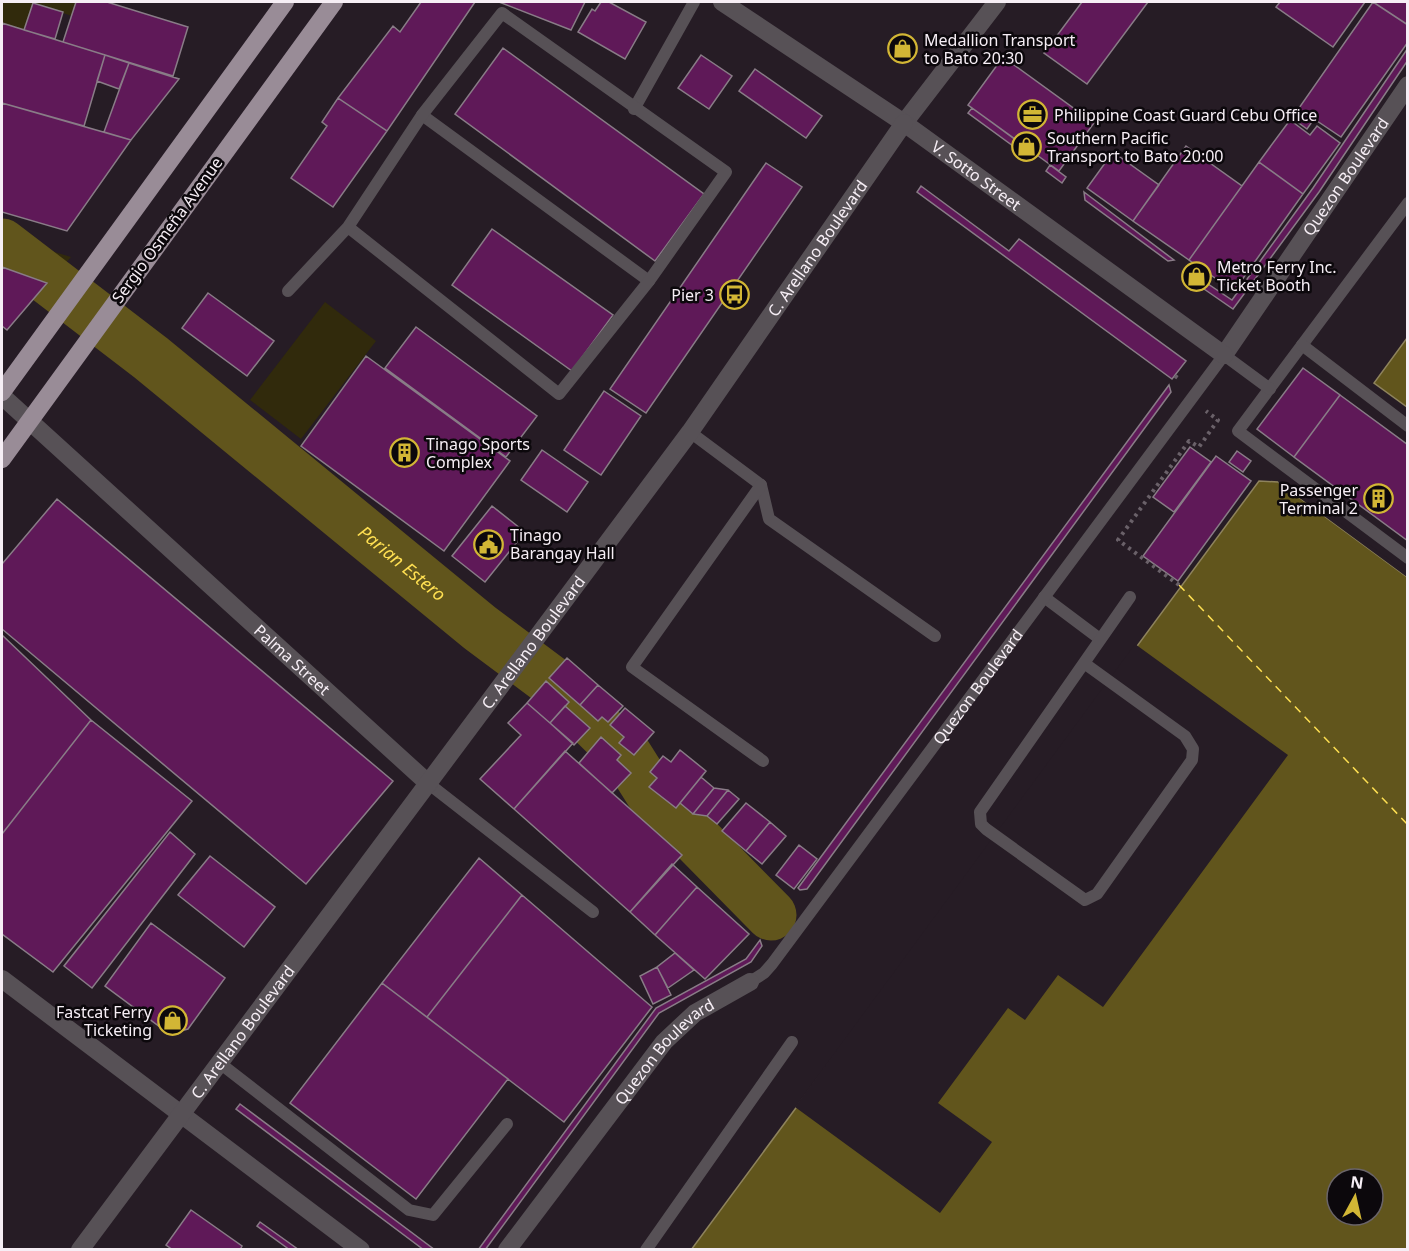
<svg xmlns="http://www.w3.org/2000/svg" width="1409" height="1251" viewBox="0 0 1409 1251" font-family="'Noto Sans',sans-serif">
<rect width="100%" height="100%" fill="#261c25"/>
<path fill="#312a0c" d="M2 2H76L72 16 33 3 24 30 2 23Z
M2 236 71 257 47 283 2 266Z
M325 302 376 341 301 439 250 400Z"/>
<path fill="#61551c" stroke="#8e835d" stroke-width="1.5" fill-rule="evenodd" d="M1407 338V407L1374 383Z
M1259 481 1278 482 1407 577V1249L691 1250ZM1337 1179H1373V1215H1337Z"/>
<path fill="#261c25" d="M1280 479 1408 573 1407 577 1278 482Z
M1135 644 1288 755 1103 1007 1058 975 1025 1020 1008 1008 938 1103 992 1142 940 1213 795 1107Z"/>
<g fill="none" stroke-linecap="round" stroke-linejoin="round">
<path stroke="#61551c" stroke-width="51" id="s1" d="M2 244 151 358 480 628 551 681 628 757 650 792 771 915"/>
<path stroke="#fedf52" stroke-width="1.5" stroke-dasharray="8 6" stroke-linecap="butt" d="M1179 585 1408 825"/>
</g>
<path fill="#5f1958" stroke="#897c87" stroke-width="1.5" d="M76 2H107L188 27 173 76 63 42Z
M421 2H475L387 131 338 98 393 26 400 32Z
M499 2H585L571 30Z
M601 2H609L646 22 625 59 578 32 592 9 595 11Z
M1082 2H1148L1087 84 1044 53Z
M1280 2H1365L1333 47 1276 7Z
M1373 2H1408V25Z
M1373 2 1408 25V42L1341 137 1314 119 1307 129 1292 118Z
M33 3 63 12 55 39 24 30Z
M2 23 105 55 84 126 2 103Z
M503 48 704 194 655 261 455 114Z
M1408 48V60L1319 192 1233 309 1204 289 1205 282 1232 300 1313 188Z
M105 55 129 63 119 89 97 81Z
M701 55 732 76 709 109 678 88Z
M1003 57 1094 123 1059 171 968 105Z
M129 63 179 79 131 140 104 132Z
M755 69 822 116 806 138 739 91Z
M338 98 387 131 333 207 291 178 327 126 322 122Z
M2 103 131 140 67 231 2 212Z
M972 108 1028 149 1026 152 1024 154 968 113Z
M1290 120 1310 135 1317 126 1340 143 1303 194 1259 162Z
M1186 146 1242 186 1189 260 1133 221Z
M1113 152 1159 185 1133 221 1087 188Z
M1259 162 1303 194 1234 291 1189 260Z
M766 163 802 187 646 413 610 389Z
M1050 165 1066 177 1062 183 1046 171Z
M921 186 1009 251 1019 239 1186 361 1172 379 917 192Z
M1084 192 1174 260 1168 261 1085 200Z
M492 229 613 315 572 371 452 285Z
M2 267 47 283 7 330 2 326Z
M208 293 274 341 247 376 182 328Z
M416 327 537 416 506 457 385 368Z
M366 356 510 461 444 551 301 446Z
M1303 368 1340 395 1294 457 1257 429Z
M1169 385 1171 392 807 889 800 890 798 888Z
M604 391 641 416 601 475 564 450Z
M1340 395 1408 445V541L1294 457Z
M1190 447 1211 462 1174 512 1153 497Z
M542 450 588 482 567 512 521 480Z
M1237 451 1251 461 1243 472 1229 462Z
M1216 456 1251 481 1178 581 1143 556Z
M57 499 393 781 306 884 2 629V564Z
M492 506 525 532 485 582 452 556Z
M2 635 91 720 2 834Z
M567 658 598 685 580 705 549 678Z
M546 681 569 702 550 723 527 703Z
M598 685 623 706 608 722 602 717 598 721 580 705Z
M527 703 573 743 514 809 480 779 521 735 508 723Z
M565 706 590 728 574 745 550 723Z
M625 708 654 732 634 755 619 743 624 737 610 725Z
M91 720 192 801 53 972 2 934V834Z
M601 737 621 755 617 760 631 773 612 793 579 763Z
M680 750 706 771 676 808 649 787 657 778 650 772 663 756 671 762Z
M565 751 682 855 630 912 514 809Z
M701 777 714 788 693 814 680 803Z
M714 788 728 790 707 816 693 814Z
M728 790 739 799 717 824 707 816Z
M746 803 770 822 746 851 722 831Z
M770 822 786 836 762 864 746 851Z
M170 832 195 854 92 988 64 966Z
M799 845 817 859 794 889 776 875Z
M210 856 275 907 244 947 178 895Z
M479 858 522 895 427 1017 382 983Z
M672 864 697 887 655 935 630 912Z
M697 887 749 934 705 979 655 935Z
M522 895 652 1007 564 1122 427 1017Z
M151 923 225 978 188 1029 177 1032 164 1030 105 986Z
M760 940 762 946 751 962 659 1013 485 1250H478L656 1008 746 959Z
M675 953 694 970 668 988 657 967Z
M657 967 671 995 653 1004 640 976Z
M382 983 508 1079 416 1199 290 1103Z
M240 1104 435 1250H424L236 1109Z
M191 1210 242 1246 240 1250H173L166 1245Z
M260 1222 299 1250H290L257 1226Z"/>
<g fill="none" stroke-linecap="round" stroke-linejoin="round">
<path stroke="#6a6169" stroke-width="4" stroke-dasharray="3 4.5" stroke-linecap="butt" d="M1175 376 1178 378
M1179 585 1118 540 1189 441 1199 447 1218 420 1206 411"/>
<g stroke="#575156" stroke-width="12">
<path d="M634 109 694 2"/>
<path d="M422 115 649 281"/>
<path d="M1408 203 1238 431 1408 558"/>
<path d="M288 291 348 227 422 115 502 13 726 172 649 281 559 394 348 227"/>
<path d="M1302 345 1408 426"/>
<path d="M690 432 761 485 769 519 935 636"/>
<path d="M761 485 632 667 763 761"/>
<path d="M1044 597 1100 639"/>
<path d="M1084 663 1185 736 1193 749 1192 760 1097 894 1085 900 986 829 981 824 980 812 1130 597"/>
<path d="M429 784 593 912"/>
<path id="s2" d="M750 982 764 973 772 964 1224 355 1270 389"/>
<path d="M221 1064 409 1210 433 1215 507 1124"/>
<path d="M646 1250 792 1042"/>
</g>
<g stroke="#575156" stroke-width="18">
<path d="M904 123 997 2"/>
<path id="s3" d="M1224 355 1408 85"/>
<path id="s4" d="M2 396 429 784"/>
<path id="s5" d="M507 1250 664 1042 695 1013 750 982"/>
</g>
<g stroke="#575156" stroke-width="18">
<path id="s6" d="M722 2 904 123 1224 355"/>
<path d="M2 979 361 1250"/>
<path id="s7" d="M80 1250 690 432 904 123"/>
</g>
<path stroke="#998c97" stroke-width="18" d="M2 392 285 2
M2 459 334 2"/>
</g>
<defs>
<symbol id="shop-ring" viewBox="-11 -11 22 22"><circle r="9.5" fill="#0c080c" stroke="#d2b635" stroke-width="1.5"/><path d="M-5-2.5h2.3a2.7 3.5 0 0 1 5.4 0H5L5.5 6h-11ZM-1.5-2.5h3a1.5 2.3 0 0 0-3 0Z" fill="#d2b635"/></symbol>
<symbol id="office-ring" viewBox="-11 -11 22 22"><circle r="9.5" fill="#0c080c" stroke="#d2b635" stroke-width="1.5"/><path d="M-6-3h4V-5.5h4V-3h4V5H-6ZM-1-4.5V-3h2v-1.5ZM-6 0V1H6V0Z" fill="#d2b635"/></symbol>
<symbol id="bus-ring" viewBox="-11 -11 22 22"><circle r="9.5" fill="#0c080c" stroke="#d2b635" stroke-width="1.5"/><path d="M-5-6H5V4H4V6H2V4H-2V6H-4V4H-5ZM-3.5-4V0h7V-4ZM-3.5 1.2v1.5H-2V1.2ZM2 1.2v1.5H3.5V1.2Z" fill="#d2b635"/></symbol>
<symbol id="building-ring" viewBox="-11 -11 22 22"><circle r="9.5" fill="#0c080c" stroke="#d2b635" stroke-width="1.5"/><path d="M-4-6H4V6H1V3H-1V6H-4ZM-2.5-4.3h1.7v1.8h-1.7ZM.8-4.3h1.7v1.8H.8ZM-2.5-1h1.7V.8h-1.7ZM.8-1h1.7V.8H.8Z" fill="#d2b635"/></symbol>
<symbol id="civic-ring" viewBox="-11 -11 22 22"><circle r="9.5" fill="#0c080c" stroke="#d2b635" stroke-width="1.5"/><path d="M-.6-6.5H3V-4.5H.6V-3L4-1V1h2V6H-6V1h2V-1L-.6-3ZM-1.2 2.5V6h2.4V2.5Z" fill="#d2b635"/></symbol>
</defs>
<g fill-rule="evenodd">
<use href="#shop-ring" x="886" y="32" width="33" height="33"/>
<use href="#office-ring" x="1016" y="98" width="33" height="33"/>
<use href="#shop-ring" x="1010" y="130" width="33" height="33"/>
<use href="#shop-ring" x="1180" y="260" width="33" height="33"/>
<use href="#bus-ring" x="718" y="278" width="33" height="33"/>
<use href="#building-ring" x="388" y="436" width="33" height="33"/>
<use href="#building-ring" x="1362" y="482" width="33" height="33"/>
<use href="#civic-ring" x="472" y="528" width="33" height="33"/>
<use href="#shop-ring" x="156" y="1004" width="33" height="33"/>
</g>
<g text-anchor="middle" stroke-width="5" stroke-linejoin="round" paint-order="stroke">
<g font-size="16" fill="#f6eef5" stroke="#0c080c" text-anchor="start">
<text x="924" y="46">Medallion Transport<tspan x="924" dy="18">to Bato 20:30</tspan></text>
<text x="1054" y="121">Philippine Coast Guard Cebu Office</text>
<text x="1047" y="144">Southern Pacific<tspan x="1047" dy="18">Transport to Bato 20:00</tspan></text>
<text x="1217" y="273">Metro Ferry Inc.<tspan x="1217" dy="18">Ticket Booth</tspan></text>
<text x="714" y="301" text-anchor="end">Pier 3</text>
<text x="426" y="450">Tinago Sports<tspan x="426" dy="18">Complex</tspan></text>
<text x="1358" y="496" text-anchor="end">Passenger<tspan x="1358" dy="18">Terminal 2</tspan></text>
<text x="510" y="541">Tinago<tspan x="510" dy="18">Barangay Hall</tspan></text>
<text x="152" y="1018" text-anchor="end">Fastcat Ferry<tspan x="152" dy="18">Ticketing</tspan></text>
</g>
<g font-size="16" fill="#f6eef5" stroke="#0c080c">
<text dy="6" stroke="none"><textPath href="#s6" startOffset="308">V. Sotto Street</textPath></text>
<text dy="6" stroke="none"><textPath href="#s3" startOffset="216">Quezon Boulevard</textPath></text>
<text transform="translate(167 230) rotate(-54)" y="6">Sergio Osmeña Avenue</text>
<text dy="6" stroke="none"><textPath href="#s7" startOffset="1244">C. Arellano Boulevard</textPath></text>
<text dy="6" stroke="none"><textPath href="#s7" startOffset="758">C. Arellano Boulevard</textPath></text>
<text dy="6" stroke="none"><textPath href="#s4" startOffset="392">Palma Street</textPath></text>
<text dy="6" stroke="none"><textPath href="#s2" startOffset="374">Quezon Boulevard</textPath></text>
<text dy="6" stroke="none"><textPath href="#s7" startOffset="272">C. Arellano Boulevard</textPath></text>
<text dy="6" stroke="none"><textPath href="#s5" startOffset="254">Quezon Boulevard</textPath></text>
</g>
<g font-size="18" font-style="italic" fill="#fedf52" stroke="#0c080c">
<text dy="6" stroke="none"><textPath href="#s1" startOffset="512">Parian Estero</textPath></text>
</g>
</g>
<rect width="1409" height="1251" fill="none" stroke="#f6eef5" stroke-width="6"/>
<g transform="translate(1355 1197) rotate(8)"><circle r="28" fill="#0c080c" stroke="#6a6469" stroke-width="1.5"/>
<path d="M0-4.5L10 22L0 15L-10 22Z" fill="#d2b635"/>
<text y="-9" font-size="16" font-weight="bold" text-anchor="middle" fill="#f6eef5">N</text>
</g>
</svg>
